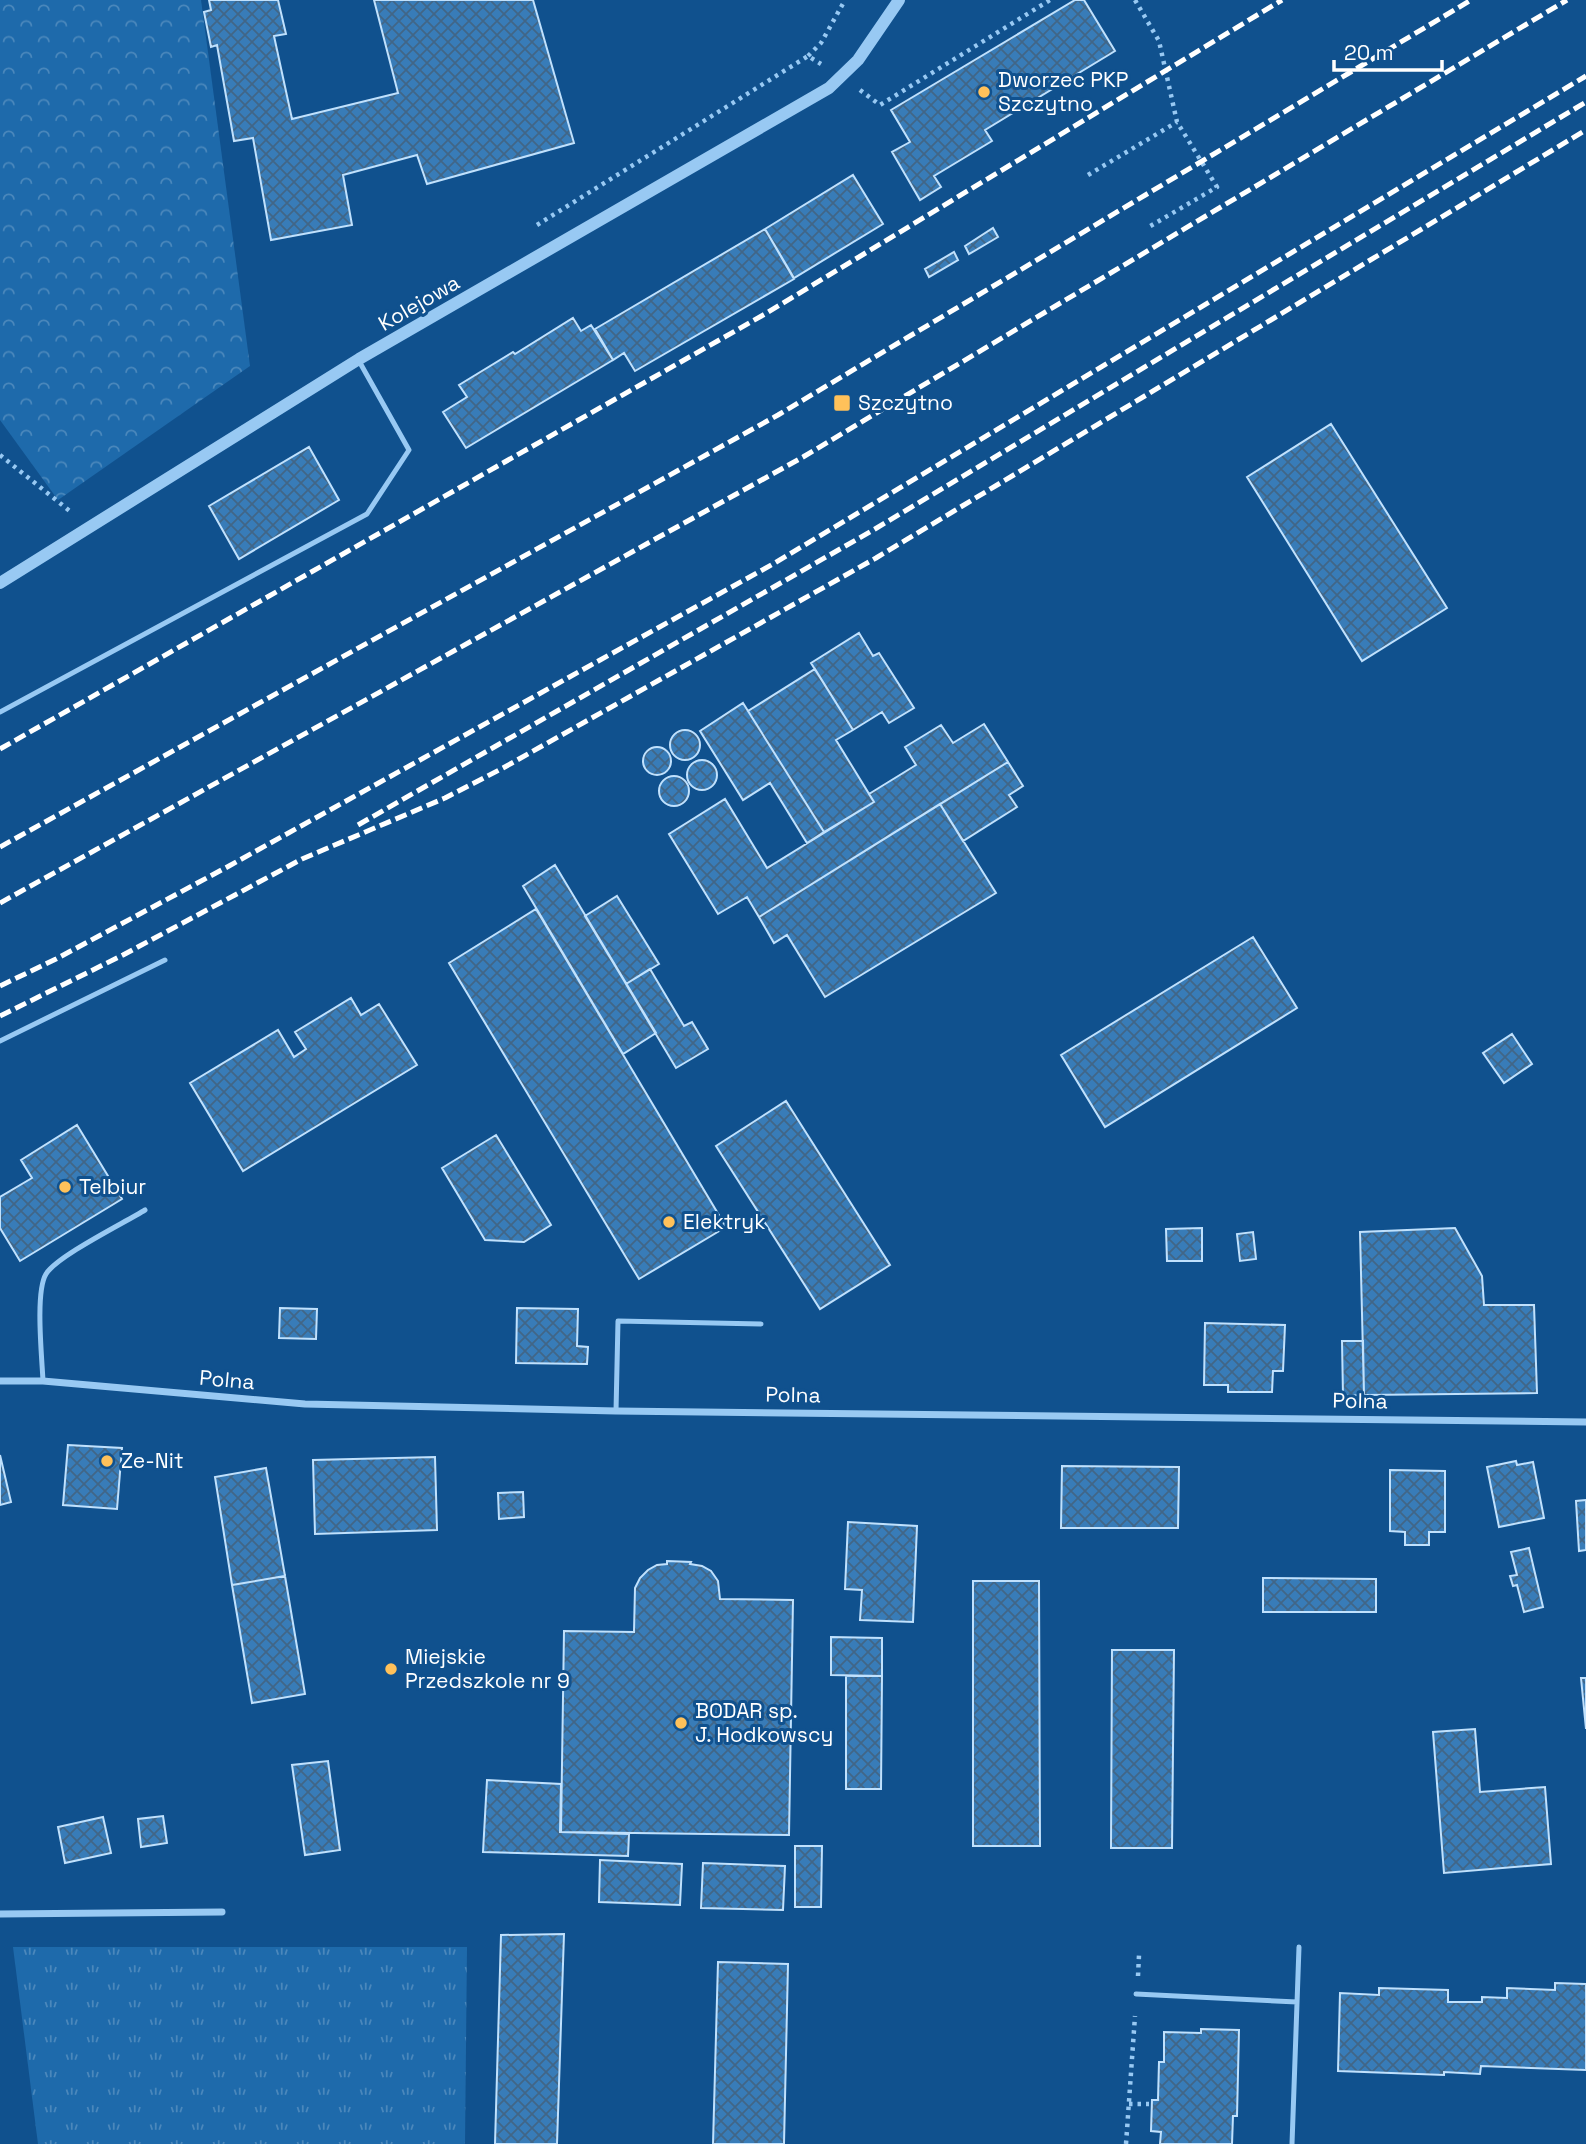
<svg xmlns="http://www.w3.org/2000/svg" width="1586" height="2144" viewBox="0 0 1586 2144" font-family="'Space Grotesk',sans-serif">
<defs>
<pattern id="grass-tufts" width="24" height="20" patternUnits="userSpaceOnUse" patternTransform="scale(1.75)"><rect width="24" height="20" fill="#1e6aab"/><path d="M3 7l-1-3M5 7V3M7 7l1-3M15 17l-1-3M17 17v-4M19 17l1-3" fill="none" stroke="#4b88bc"/></pattern>
<pattern id="forest-crowns" width="20" height="18" patternUnits="userSpaceOnUse" patternTransform="scale(1.75)"><rect width="20" height="18" fill="#1e6aab"/><path d="M2 6a3 3 0 1 1 6 0M12 15a3 3 0 1 1 6 0" fill="none" stroke="#4b88bc"/></pattern>
<pattern id="building-cross-hatch" width="8" height="8" patternUnits="userSpaceOnUse" patternTransform="scale(1.75)"><rect width="8" height="8" fill="#387cb8"/><path d="M0 0l8 8M0 8l8-8" fill="none" stroke="#416687"/></pattern>
</defs>
<rect width="100%" height="100%" fill="#10518e"/>
<path fill="url(#grass-tufts)" d="M13 1947H467L465 2144H38Z"/>
<path fill="url(#forest-crowns)" d="M0 0H201L250 366 58 500 0 420Z"/>
<path fill="url(#building-cross-hatch)" stroke="#c0e1fd" stroke-width="2" d="M209 0H278L286 34 274 36 292 119 398 93 374 0H533L574 143 427 184 417 155 343 175 352 225 271 240 253 138 234 141 217 45 211 47 204 12 211 10Z
M1075 0H1084L1115 51 985 130 992 141 934 176 941 187 920 200 892 152 910 142 891 110Z
M853 175 883 224 794 278 765 229Z
M993 228 998 237 969 254 965 246Z
M765 229 794 279 635 371 624 353 613 360 595 329Z
M954 252 958 260 929 277 925 269Z
M573 318 581 331 591 325 613 360 466 448 443 412 467 397 459 385 513 352 515 354Z
M1331 424 1447 608 1362 661 1247 477Z
M309 447 339 500 239 559 209 506Z
M859 633 873 656 879 653 914 708 889 723 882 712 853 730 811 663Z
M815 669 853 730 836 740 874 802 824 832 748 711Z
M743 703 824 832 807 843 770 783 743 800 700 731Z
M984 724 1008 762 759 917 747 897 718 914 669 834 725 799 767 868 874 802 869 794 916 765 905 747 941 725 953 743Z
M670 745a15 15 0 1 1 30 0a15 15 0 1 1-30 0Z
M643 761a14 14 0 1 1 28 0a14 14 0 1 1-28 0Z
M687 775a15 15 0 1 1 30 0a15 15 0 1 1-30 0Z
M1008 762 1023 786 1009 795 1017 807 963 841 940 804Z
M659 791a15 15 0 1 1 30 0a15 15 0 1 1-30 0Z
M940 804 996 893 825 997 787 935 774 943 759 917Z
M555 865 656 1033 623 1054 523 886Z
M617 896 659 964 626 984 585 916Z
M536 909 726 1227 639 1279 449 963Z
M1253 937 1297 1008 1105 1127 1061 1055Z
M650 969 684 1026 692 1022 708 1049 676 1068 626 984Z
M351 998 361 1015 379 1004 417 1065 243 1171 190 1083 278 1030 294 1057 306 1049 295 1032Z
M1512 1034 1532 1064 1504 1083 1483 1053Z
M786 1101 890 1265 820 1309 716 1146Z
M77 1125 122 1199 20 1261 0 1228V1197L32 1178 21 1160Z
M496 1135 551 1225 524 1242 485 1240 442 1168Z
M1202 1228V1261H1167L1166 1229Z
M1455 1228 1482 1276 1484 1305H1534L1537 1393 1364 1395 1360 1232Z
M1253 1232 1256 1259 1240 1261 1237 1234Z
M280 1308 317 1309 316 1339 279 1338Z
M517 1308 578 1309 577 1346 588 1347 587 1364 516 1363Z
M1205 1323 1285 1325 1283 1371H1273L1272 1392H1228V1385H1204Z
M1342 1341H1363L1364 1395 1343 1396Z
M68 1445 122 1448 117 1509 63 1505Z
M0 1455 11 1502 0 1505Z
M435 1457 437 1530 315 1534 313 1460Z
M1516 1461 1517 1465 1533 1462 1544 1518 1499 1527 1487 1467Z
M1062 1466 1179 1467 1178 1528H1061Z
M266 1468 285 1576 232 1585 215 1477Z
M1390 1470 1445 1471V1532H1429V1545H1405V1532L1390 1531Z
M523 1492 524 1517 499 1519 498 1493Z
M1586 1500V1550L1579 1551 1576 1501Z
M848 1522 917 1526 913 1622 860 1620 862 1590 845 1589Z
M1529 1548 1543 1607 1524 1612 1517 1585 1513 1586 1510 1576 1517 1575 1511 1552Z
M667 1561 691 1562 690 1564 702 1566 711 1571 718 1581 720 1599 793 1600 789 1835 561 1832 564 1631 634 1632 635 1588 640 1578 648 1570 657 1565 667 1564Z
M285 1576 305 1694 252 1703 232 1585Z
M1263 1578 1376 1579V1612H1263Z
M973 1581H1039L1040 1846H973Z
M831 1637 882 1638V1676L831 1675Z
M1112 1650H1174L1172 1848H1111Z
M846 1676H882L881 1789H846Z
M1581 1678H1586V1729Z
M1475 1729 1480 1792 1545 1787 1551 1864 1444 1873 1433 1732Z
M328 1761 340 1850 305 1855 292 1765Z
M487 1780 561 1784 560 1832 629 1834 628 1856 483 1852Z
M163 1816 167 1843 141 1847 138 1819Z
M103 1817 111 1853 65 1863 58 1827Z
M795 1846H822L821 1907H795Z
M600 1860 682 1864 680 1905 599 1902Z
M703 1863 785 1866 783 1910 701 1908Z
M564 1934 557 2144H495L501 1935Z
M718 1962 788 1964 784 2144H713Z
M1555 1983 1586 1984V2070L1481 2066 1480 2074 1444 2072V2075L1338 2071 1340 1993 1379 1995V1988L1448 1990V2002H1482V1997L1507 1998V1988L1555 1990Z
M1201 2029 1239 2030 1237 2116H1233L1232 2144H1160L1161 2132 1151 2131 1152 2100H1158L1159 2062H1164V2032L1201 2033Z"/>
<g fill="none" stroke-linecap="round" stroke-linejoin="round">
<path stroke="#98c9f3" stroke-width="4.5" stroke-dasharray="3.5 5" stroke-linecap="butt" d="M1135 0 1159 41 1177 122 1217 187 1147 228
M808 56 821 43 845 0
M860 90 880 105 1050 0
M1088 175 1177 122
M537 225 808 56 821 64
M0 455 71 512
M1138 1976 1139 1955
M1129 2104H1149
M1126 2144 1135 2016"/>
<path stroke="#98c9f3" stroke-width="5" d="M0 712 367 514 409 450 359 361
M0 1041 165 960
M43 1381C42 1358 35 1292 46 1274 57 1256 124 1223 145 1210
M616 1411 618 1321 761 1324
M1136 1994 1297 2002
M1292 2144 1299 1947"/>
<path stroke="#98c9f3" stroke-width="7" d="M0 1381H43L305 1404 616 1411 1586 1422
M0 1914 222 1912"/>
<path stroke="#98c9f3" stroke-width="12" d="M0 583 359 359 829 88 858 60 899 0"/>
<path stroke="#fff" stroke-width="5" stroke-dasharray="12 5" stroke-linecap="butt" d="M0 749 765 314 1282 0
M358 825 875 529 1586 102
M0 847 778 415 1471 0
M0 903 803 457 1567 0
M0 986 56 959 229 866 773 564 1586 76
M0 1016 123 955 302 859 445 798 503 768 876 558 1586 130"/>
</g>
<g fill="#ffc15a" stroke="#10518e" stroke-width="2.5">
<circle cx="984" cy="92" r="7"/>
<rect x="833" y="394" width="18" height="18" rx="3.5"/>
<circle cx="65" cy="1187" r="7"/>
<circle cx="669" cy="1222" r="7"/>
<circle cx="107" cy="1461" r="7"/>
<circle cx="391" cy="1669" r="7"/>
<circle cx="681" cy="1723" r="7"/>
</g>
<g text-anchor="middle" stroke-width="6" stroke-linejoin="round" paint-order="stroke">
<g font-size="21" fill="#fff" stroke="#10518e" text-anchor="start">
<text x="998" y="87">Dworzec PKP<tspan x="998" dy="24">Szczytno</tspan></text>
<text x="858" y="410">Szczytno</text>
<text x="79" y="1194">Telbiur</text>
<text x="683" y="1229">Elektryk</text>
<text x="121" y="1468">Ze-Nit</text>
<text x="405" y="1664">Miejskie<tspan x="405" dy="24">Przedszkole nr 9</tspan></text>
<text x="695" y="1718">BODAR sp.<tspan x="695" dy="24">J. Hodkowscy</tspan></text>
</g>
<g font-size="21" fill="#fff" stroke="#10518e">
<text transform="translate(419 303) rotate(-30)" y="7">Kolejowa</text>
<text transform="translate(227 1380) rotate(5)" y="7">Polna</text>
<text transform="translate(793 1395) rotate(1)" y="7">Polna</text>
<text transform="translate(1360 1401) rotate(1)" y="7">Polna</text>
</g>
</g>
<path d="M1334 60v10h108v-10" fill="none" stroke="#ffffff" stroke-width="3.5"/>
<text x="1344" y="60" font-size="21" fill="#ffffff" stroke="#10518e" stroke-width="5" paint-order="stroke">20 m</text>
</svg>
